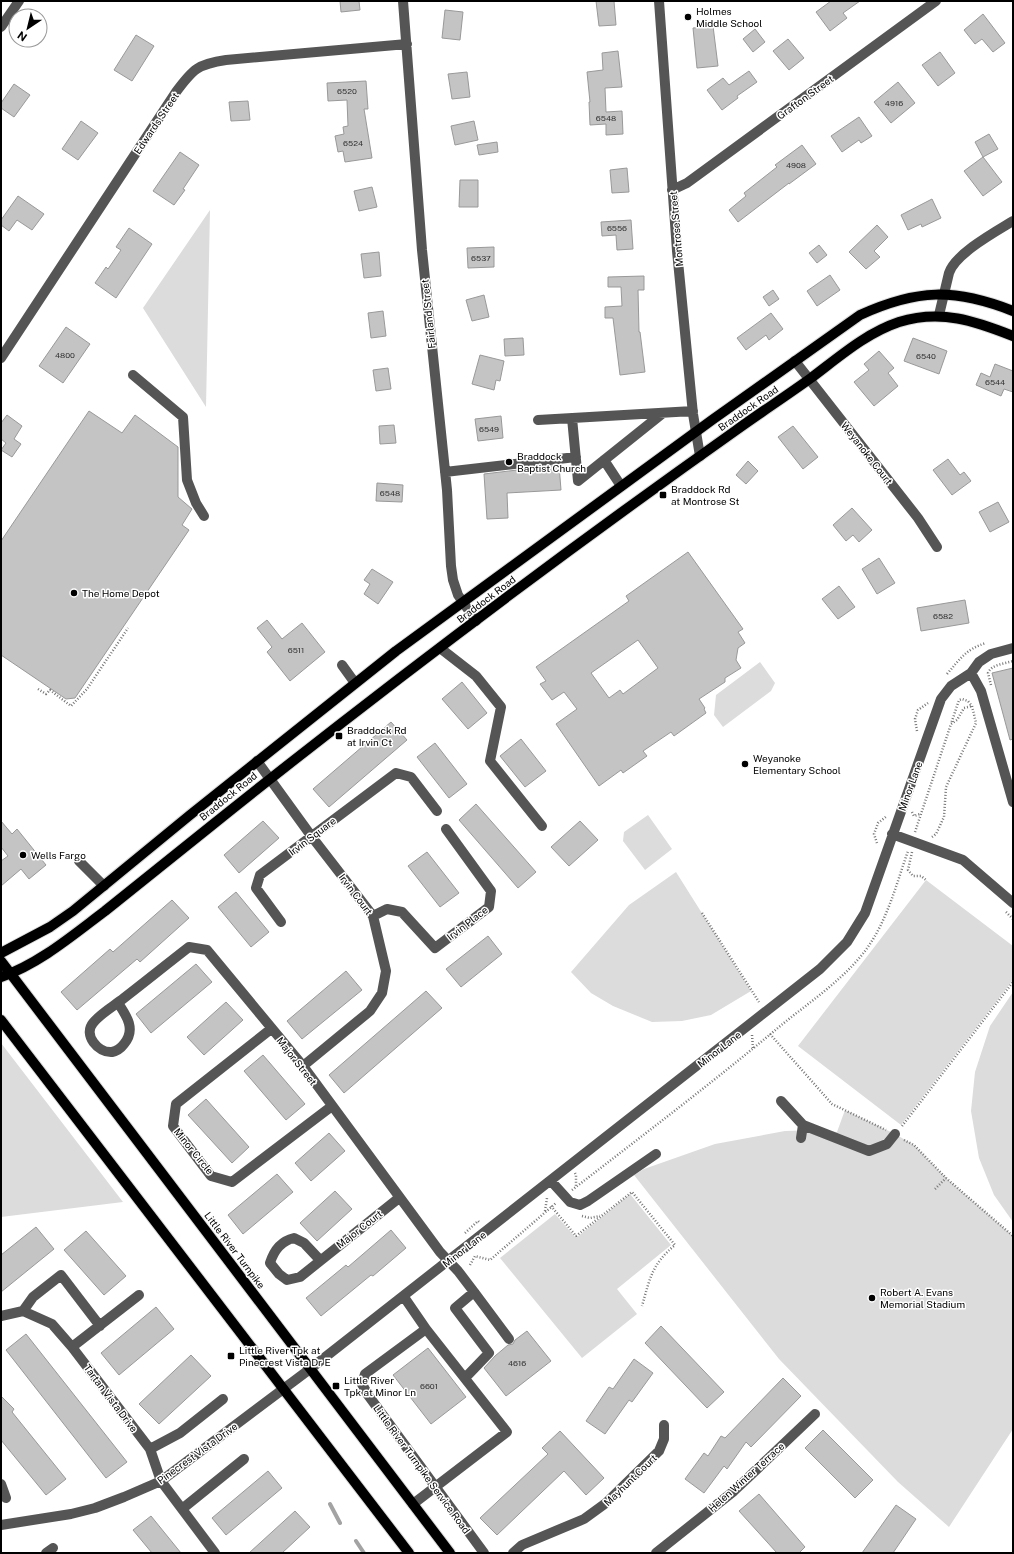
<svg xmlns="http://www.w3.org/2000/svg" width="1014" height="1554" viewBox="0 0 1014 1554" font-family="'Public Sans',sans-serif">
<rect width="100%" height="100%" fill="#fff"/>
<path fill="#dcdcdc" d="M210 210 206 407 143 308Z
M760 662 775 683 771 691 723 727 714 715 716 695Z
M648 815 672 849 645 870 623 841 624 832Z
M676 872 751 991 711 1015 682 1021 652 1022 613 1006 591 993 571 972 629 905Z
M926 880 1013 946V980L901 1125 798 1046Z
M1013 992V1222L994 1195 979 1158 971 1111 975 1072 990 1026Z
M1 1043 123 1202 1 1217Z
M845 1110 895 1134 914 1145 946 1178 1013 1236V1429L949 1527 898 1482 779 1359 634 1175 644 1169 715 1144 785 1131 816 1130 837 1132Z
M630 1194 671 1245 617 1289 637 1314 582 1358 500 1258 555 1214 576 1238Z"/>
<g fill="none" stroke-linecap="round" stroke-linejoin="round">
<path stroke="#a3a3a3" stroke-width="4" d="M330 1504 340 1523
M356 1541 364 1553"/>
</g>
<path fill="#c4c4c4" stroke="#999" fill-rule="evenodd" d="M340 1H359L360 10 341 12Z
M596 1H614L616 25 599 26Z
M831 1H860L843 13 847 18 830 31 816 12Z
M445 10 463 12 460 40 442 38Z
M983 14 1005 43 993 52 982 39 975 44 964 30Z
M713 26 718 66 697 68 693 28Z
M755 29 765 42 753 52 743 39Z
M136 35 154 46 132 81 114 70Z
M788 39 804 58 789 70 773 51Z
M618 51 622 87 605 88 606 112 622 111 623 134 606 135V124L590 125 589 102H590L587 72 603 70 602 53Z
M940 52 955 73 938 86 922 65Z
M749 71 757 82 737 96 738 98 722 110 707 90 723 78 729 85Z
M467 72 470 97 452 99 448 74Z
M366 81 368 109H364L372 158 345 162 343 151 338 152 335 136 344 134 343 127 348 126 347 100 328 101 327 83Z
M898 82 915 103 891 123 874 102Z
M14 84 30 95 14 117 1 108V103Z
M248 101 250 120 231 121 229 102Z
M859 117 872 136 861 143 859 140 842 152 831 136Z
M81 121 98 133 78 160 62 149Z
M474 121 478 140 455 145 451 126Z
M989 134 998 149 983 157 975 142Z
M497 142 498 152 479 155 477 145Z
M802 145 816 164 789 184V183L738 222 729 210 746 196 744 193 777 167 775 165Z
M180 152 199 165 183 189 185 190 174 205 153 191Z
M983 157 1002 182 983 196 964 171Z
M627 168 629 192 612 193 610 170Z
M460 180H478V207H459Z
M372 187 377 207 359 211 354 191Z
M18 196 44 214 32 230 17 220 9 231 1 225V220Z
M932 199 941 218 922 227 921 224 908 230 901 215Z
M631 220 633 249 617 250 616 235 602 236 601 222Z
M877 225 888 237 874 251 880 257 866 269 849 252Z
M129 228 152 244 116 298 95 283 106 267 108 269 121 250 116 247Z
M819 245 827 255 817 263 809 253Z
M494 247V267L468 268 467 248Z
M379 252 381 276 364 278 361 254Z
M830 275 840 290 817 306 807 291Z
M644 276V290H638L639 332H640L645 372 620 375 613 318H605V307L622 306 621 287H608V277Z
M773 290 779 299 769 306 763 297Z
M484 295 489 317 472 321 466 300Z
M383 311 386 336 371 338 368 313Z
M771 313 783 329 769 340 766 335 746 350 737 338Z
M66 327 90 344 63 383 39 366Z
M523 338 524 355 505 356 504 339Z
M913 338 947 351 939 374 904 361Z
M879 351 894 368 888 373 898 386 874 406 854 382 869 370 864 364Z
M480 355 504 361 500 381 496 380 494 390 472 384Z
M995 364 1013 371V392L1004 389 1001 396 976 385 981 373 990 377Z
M388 368 391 389 376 391 373 370Z
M89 411 122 433 135 415 178 447V497L192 509 182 525 189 530 75 698 66 699 1 655V541Z
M7 415 22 426 14 439 21 444 12 457 1 450 6 443 1 439V423Z
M501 416 503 438 478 441 475 419Z
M394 425 396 443 380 444 379 426Z
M793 426 818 457 803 469 778 437Z
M948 459 960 475 964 472 971 481 952 495 933 470Z
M748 461 758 471 746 484 736 475Z
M559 465 561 490 507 493 508 518 487 519 484 474Z
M377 483 403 485 402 502 376 501Z
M998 502 1009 522 990 532 979 512Z
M852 508 872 530 859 542 853 535 846 541 833 525Z
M688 552 743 629 738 632 745 643 738 648 736 660 741 668 725 678V682L699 699 705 708 704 709 706 713 674 736 671 732 643 751 647 756 623 773 621 770 599 786 556 724 577 709 564 692 552 700 540 684 546 681 536 667 629 601 626 596ZM638 640 658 668 623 694 620 690 609 698 591 673Z
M879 558 895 583 877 594 862 569Z
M372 569 393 582 378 604 364 594 370 584 364 580Z
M839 586 855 607 838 619 822 599Z
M965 600 969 623 921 631 917 608Z
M267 620 282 639 302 623 325 652 290 681 267 652 272 647 257 628Z
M1013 668V739L1010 740 992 673Z
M462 682 487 713 468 729 442 699Z
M391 722 407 740 329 807 313 789Z
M521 739 546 771 525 787 500 756Z
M435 743 467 784 449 798 417 757Z
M476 804 536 872 518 888 459 820Z
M1 821 12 834 17 829 46 865 29 879 21 869 1 886V861L8 856 1 847Z
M263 821 279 838 239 873 224 855Z
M580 821 598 840 569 866 551 847Z
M427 852 459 893 440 907 408 866Z
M236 892 269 932 251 947 218 907Z
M172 900 189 918 140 962 137 959 77 1010 61 992 110 949 113 952Z
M488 936 502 954 461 987 446 969Z
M196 964 212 982 151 1033 136 1014Z
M346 971 362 990 302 1039 287 1021Z
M426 991 442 1008 344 1093 329 1075Z
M226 1002 243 1020 204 1055 187 1037Z
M263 1055 305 1104 286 1120 244 1071Z
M206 1099 249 1147 232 1163 188 1115Z
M329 1133 345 1151 311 1181 295 1163Z
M277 1174 293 1192 243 1234 228 1215Z
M335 1191 352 1209 317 1241 300 1223Z
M36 1227 54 1249 1 1292V1255Z
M391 1230 406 1248 373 1276 371 1275 321 1316 306 1298 346 1265 348 1267Z
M86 1231 126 1276 104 1295 64 1250Z
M156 1307 174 1329 119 1375 101 1353Z
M661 1326 724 1392 707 1408 645 1343Z
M527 1331 551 1361 506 1396 484 1368 495 1356 508 1345 513 1344 515 1340Z
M26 1334 127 1462 106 1478 6 1350Z
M428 1348 466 1397 431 1424 393 1375Z
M191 1355 211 1376 159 1424 139 1404Z
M634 1359 653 1373 632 1402 629 1400 605 1434 586 1421 609 1387 613 1389Z
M783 1378 801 1396 751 1447 746 1442 727 1469 724 1466 704 1493 685 1479 704 1453 708 1456 721 1436 725 1438Z
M1 1396 14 1409 12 1412 66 1479 46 1495 1 1440Z
M823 1430 873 1480 855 1498 805 1448Z
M560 1431 604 1478 586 1495 564 1471 497 1535 480 1518 548 1454 542 1448Z
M268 1471 282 1488 226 1535 212 1518Z
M759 1494 805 1547 799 1553H777L739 1511Z
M896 1505 916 1519 893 1553H862Z
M295 1511 310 1527 282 1553H249Z
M151 1516 181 1553H152L133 1530Z"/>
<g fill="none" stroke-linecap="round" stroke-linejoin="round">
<defs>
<path id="major" d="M1 953 50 927 73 911 190 815 396 651 712 420 860 315C917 289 954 288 1013 311
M1 961 450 1553
M1 977C39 964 73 935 105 911 140 883 176 854 211 826 382 689 557 557 735 431 760 413 786 396 811 378 839 357 866 333 899 322 941 309 975 321 1013 336
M1 1020 409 1553"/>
</defs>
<use href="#major" stroke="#dbdbdb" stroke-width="12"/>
<path stroke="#777" stroke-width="2.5" stroke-dasharray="1 2" stroke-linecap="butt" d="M947 674C960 659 966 649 986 643
M991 685 988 673C992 664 1004 664 1013 661
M38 689 46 694 50 690 71 706 87 689 128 628
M917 731 915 719 918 710 928 703
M912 812 914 816 920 814
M915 832 951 724 957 720 964 708 972 706
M932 837 936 834 944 817 946 787 976 723 972 706 968 701 962 699 959 700 951 724
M877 843 874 834 878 823 887 816
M912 852 908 870 913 876H921L926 880
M1006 912 1013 919
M702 913 759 1002
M770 1034 832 1104 886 1130
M752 1035 753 1048
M902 1126 1013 982
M904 1140 914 1145 946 1178 1013 1236
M575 1173 576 1175V1186
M935 1189 946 1178
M572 1190C642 1136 712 1083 779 1027 808 1003 842 981 865 951 887 922 896 885 908 851
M551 1206 576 1236 632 1192 675 1245C652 1264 650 1278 642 1306
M545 1211 547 1198
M582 1216 590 1218 600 1216
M465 1233 478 1221 480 1223
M470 1265 475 1256 490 1260 556 1203"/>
<path stroke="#555" stroke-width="10" d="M403 1 422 250 447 490 451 566 453 580 458 595 476 621
M659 1 677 251 693 414 700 456
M1 27 19 1
M672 190 687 183 936 1
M939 315 949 273C955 254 995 232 1013 221
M1 358 176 92C193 69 198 64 226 60L407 44
M795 361 918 518 937 547
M133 375 183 417 187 480 196 503 204 516
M572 418 578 481 663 413
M538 420 693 411
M604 460 621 486
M445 472 576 457
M440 648 476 676 501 707 490 761 542 826
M342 665 355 683
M971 673 981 691 1013 802
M257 761 312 837 373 916 386 971 382 993 370 1011 303 1066
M892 834 963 860 1013 903
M79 861 104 886
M373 916 387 909 402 912 435 948 489 907 491 891 446 829
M281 922 256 888 260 875 396 773 411 777 437 811
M118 1003C127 1016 136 1030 124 1044 121 1048 117 1051 112 1052 98 1053 83 1035 93 1023 101 1013 114 1006 124 998 146 981 167 964 189 947L207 950 303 1066 440 1252 458 1271 474 1292
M271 1029 176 1104 173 1126 211 1176 232 1182 332 1106
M781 1101 803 1125 869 1151 887 1144 895 1134
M801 1138 803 1125
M551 1181 570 1202 580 1205 588 1201 656 1154
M320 1260 304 1243 294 1238C281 1241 274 1250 270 1263L279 1274 287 1280 300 1277 399 1198
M404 1297 426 1329 507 1432 413 1504
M23 1311 33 1297 61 1275 100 1326
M1 1316 23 1311 52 1324 72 1347 150 1449 161 1481 215 1553
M426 1329 365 1374 362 1384 368 1395 484 1553
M72 1347 139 1295
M465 1378 489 1353 455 1308 474 1292 509 1339
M150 1449 180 1433 223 1399
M1 1484 6 1498
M182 1509 244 1459
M1 1525 71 1514 95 1508 124 1497 161 1481 310 1369 820 969 847 942 865 913 941 699 951 686 971 673 979 662 991 654 1013 648
M46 1553 53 1548
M513 1553 522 1545 584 1519 606 1503 659 1451 664 1439V1425
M656 1553 734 1491 815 1414"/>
<use href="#major" stroke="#000" stroke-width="10"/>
</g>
<g fill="#000" stroke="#fff" stroke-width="1.5">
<circle cx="688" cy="17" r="4"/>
<circle cx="509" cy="462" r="4"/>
<rect x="659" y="491" width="8" height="8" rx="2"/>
<circle cx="74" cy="593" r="4"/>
<rect x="335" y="732" width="8" height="8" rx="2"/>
<circle cx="745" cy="764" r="4"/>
<circle cx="23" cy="855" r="4"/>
<circle cx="872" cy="1298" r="4"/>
<rect x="227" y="1352" width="8" height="8" rx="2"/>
<rect x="332" y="1382" width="8" height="8" rx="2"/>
</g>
<g text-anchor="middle" stroke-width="3" stroke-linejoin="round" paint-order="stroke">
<g font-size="8" fill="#313131">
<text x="347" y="94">6520</text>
<text x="894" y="106">4916</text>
<text x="606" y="121">6548</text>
<text x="353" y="146">6524</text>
<text x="796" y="168">4908</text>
<text x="617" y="231">6556</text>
<text x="481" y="261">6537</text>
<text x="65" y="358">4800</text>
<text x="926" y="359">6540</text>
<text x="995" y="385">6544</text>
<text x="489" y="432">6549</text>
<text x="390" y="496">6548</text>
<text x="943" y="619">6582</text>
<text x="296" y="653">6511</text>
<text x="517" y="1366">4616</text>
<text x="429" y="1389">6601</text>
</g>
<g font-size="10" fill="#000" stroke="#fff" text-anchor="start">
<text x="696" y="15">Holmes<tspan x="696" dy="12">Middle School</tspan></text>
<text x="517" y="460">Braddock<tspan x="517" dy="12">Baptist Church</tspan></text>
<text x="671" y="493">Braddock Rd<tspan x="671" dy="12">at Montrose St</tspan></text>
<text x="82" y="597">The Home Depot</text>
<text x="347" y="734">Braddock Rd<tspan x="347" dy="12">at Irvin Ct</tspan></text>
<text x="753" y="762">Weyanoke<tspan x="753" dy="12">Elementary School</tspan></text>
<text x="31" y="859">Wells Fargo</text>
<text x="880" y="1296">Robert A. Evans<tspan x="880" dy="12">Memorial Stadium</tspan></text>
<text x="239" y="1354">Little River Tpk at<tspan x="239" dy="12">Pinecrest Vista Dr E</tspan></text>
<text x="344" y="1384">Little River<tspan x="344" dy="12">Tpk at Minor Ln</tspan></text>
</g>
<g font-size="10" fill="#000" stroke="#fff">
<text transform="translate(805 97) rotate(-36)" y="4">Grafton Street</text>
<text transform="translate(156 123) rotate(-56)" y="4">Edwards Street</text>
<text transform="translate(676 229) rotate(-95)" y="4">Montrose Street</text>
<text transform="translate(428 314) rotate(-96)" y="4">Fairland Street</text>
<text transform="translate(748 408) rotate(-35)" y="4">Braddock Road</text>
<text transform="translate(867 453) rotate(52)" y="4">Weyanoke Court</text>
<text transform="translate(486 599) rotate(-37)" y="4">Braddock Road</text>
<text transform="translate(910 786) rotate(-70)" y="4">Minor Lane</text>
<text transform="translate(228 796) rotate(-39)" y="4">Braddock Road</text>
<text transform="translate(312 836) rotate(-37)" y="4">Irvin Square</text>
<text transform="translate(356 894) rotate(53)" y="4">Irvin Court</text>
<text transform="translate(467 923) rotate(-38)" y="4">Irvin Place</text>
<text transform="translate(719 1049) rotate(-38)" y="4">Minor Lane</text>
<text transform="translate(297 1061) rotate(52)" y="4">Major Street</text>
<text transform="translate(194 1151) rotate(51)" y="4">Minor Circle</text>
<text transform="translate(359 1229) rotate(-38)" y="4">Major Court</text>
<text transform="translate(464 1249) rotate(-38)" y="4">Minor Lane</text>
<text transform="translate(235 1250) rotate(53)" y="4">Little River Turnpike</text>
<text transform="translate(111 1398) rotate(53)" y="4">Tartan Vista Drive</text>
<text transform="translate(197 1453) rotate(-36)" y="4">Pinecrest Vista Drive</text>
<text transform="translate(422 1469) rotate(54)" y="4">Little River Turnpike Service Road</text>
<text transform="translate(746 1477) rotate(-42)" y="4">Helen Winter Terrace</text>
<text transform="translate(630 1480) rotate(-44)" y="4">Mayhunt Court</text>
</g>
</g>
<rect width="1014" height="1554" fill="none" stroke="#000000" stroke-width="4"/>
<g transform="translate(28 28) rotate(215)"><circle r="19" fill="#ffffff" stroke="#999999"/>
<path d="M0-3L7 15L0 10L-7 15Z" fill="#000000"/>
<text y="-6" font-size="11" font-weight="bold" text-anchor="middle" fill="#000000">N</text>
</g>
</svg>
